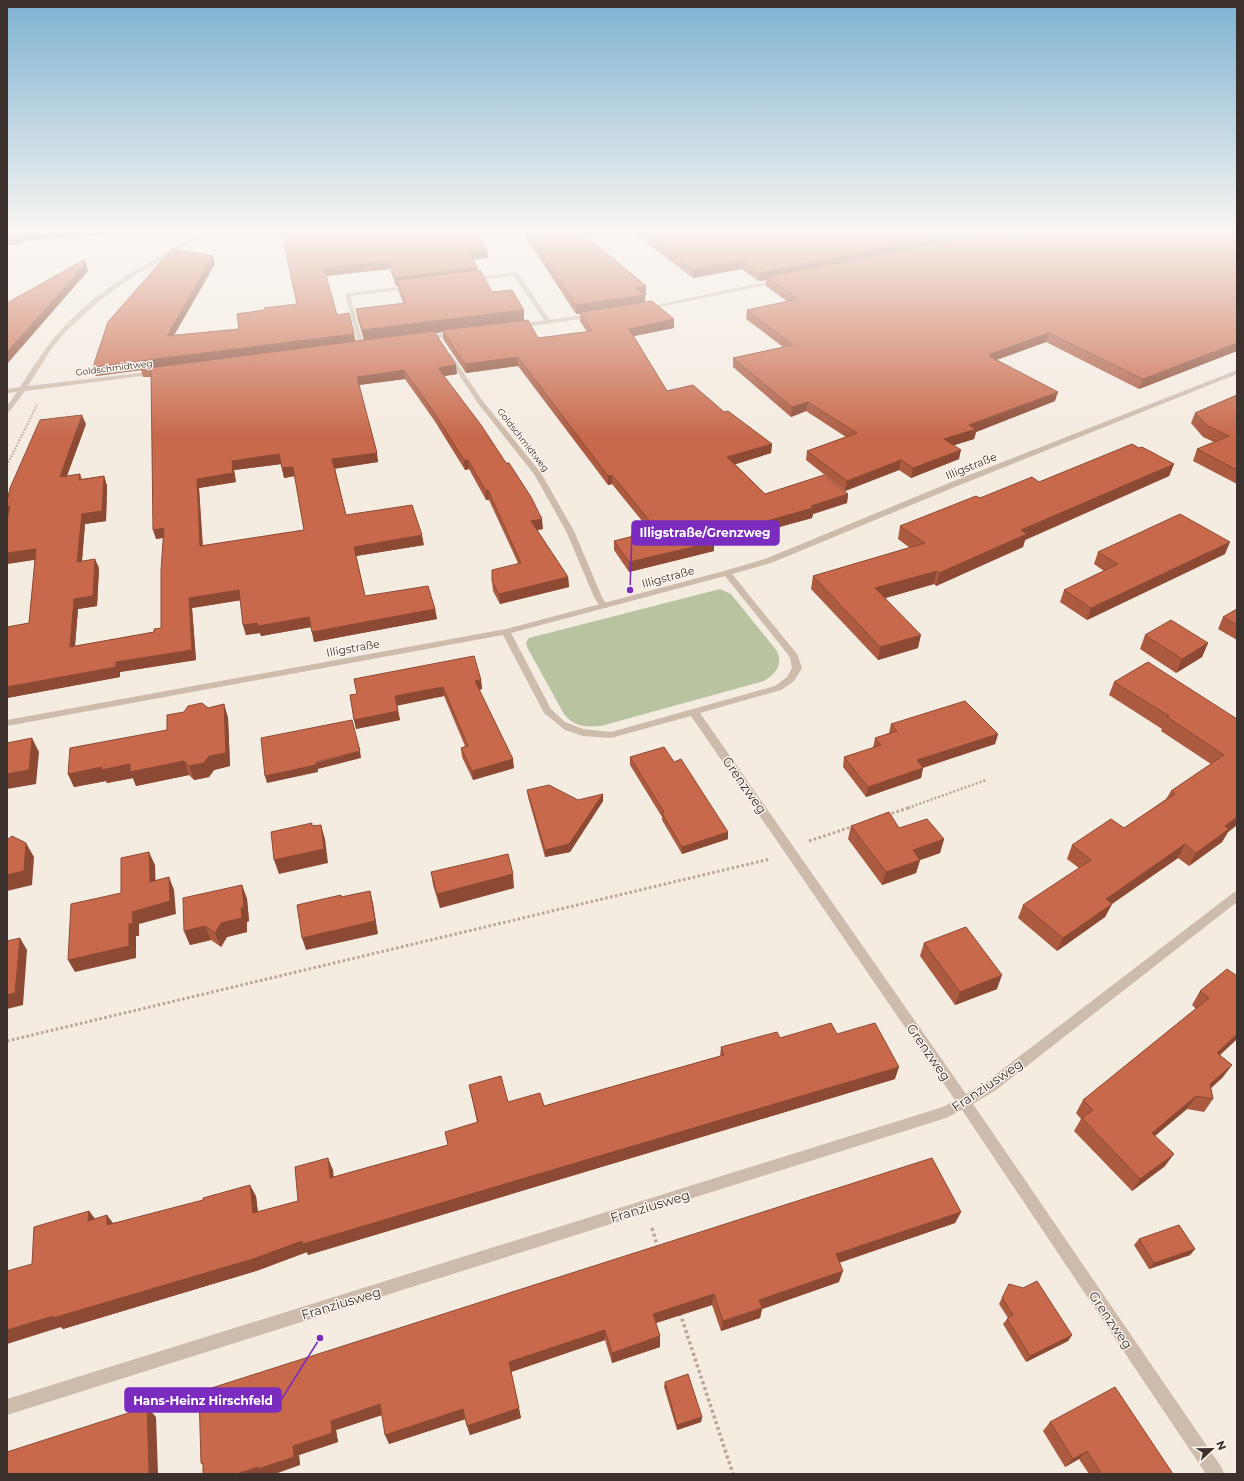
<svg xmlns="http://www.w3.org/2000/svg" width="1244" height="1481" viewBox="0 0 1244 1481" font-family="Montserrat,sans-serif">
<rect width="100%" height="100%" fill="#f4ebe1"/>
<path fill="#b8c4a0" d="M720 589 731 594 777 651C783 665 776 673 764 681L601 726C584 727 575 727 564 714L527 647 526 642 529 638Z"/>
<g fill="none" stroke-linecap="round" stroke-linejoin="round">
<path stroke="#b9a596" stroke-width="2" stroke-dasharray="1.5 1.5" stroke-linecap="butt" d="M7 465 37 405"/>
<path stroke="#b9a596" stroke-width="2.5" stroke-dasharray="2 2" stroke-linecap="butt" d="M908 808 986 780"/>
<path stroke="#b9a596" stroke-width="3" stroke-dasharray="2.5 2.5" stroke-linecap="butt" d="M887 815 911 807
M809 841 854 826
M7 1041 770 859"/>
<path stroke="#b9a596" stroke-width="3.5" stroke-dasharray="3 3" stroke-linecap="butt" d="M652 1228 658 1248
M680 1313 733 1474"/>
<path fill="#cdbbac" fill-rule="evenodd" d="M516 272 518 273 551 322 550 323H546L514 276 472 281 469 279 472 277Z
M411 285 414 287 413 288 350 296 364 346 359 347 345 294Z
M447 354H451L482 400 541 473 574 531 602 597 608 606 607 608H601L594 597 566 531 534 474 477 402 446 355Z"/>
<path fill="#cdbbac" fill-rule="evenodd" d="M206 230H212L134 276 98 302 65 332 50 351 28 386 156 371 158 372V374L25 391 9 412 7 413V406L17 392 7 393V389L20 387C33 368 45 347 61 330 100 286 155 259 206 230Z
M779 279 781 280V282L645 310 642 308Z
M592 314 594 315V317L517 328 514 326 517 324Z
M455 332 458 334 457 335 423 340 420 338 423 336Z
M1237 370V374L955 487 771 563 732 574 797 654 802 668 794 681 781 690 700 713 966 1094 986 1082 1233 893 1237 891V902L996 1090 973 1104 1222 1468 1224 1474H1206L962 1110 946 1118 7 1415V1399L943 1107 955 1100 691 716 611 738 583 736 565 730 544 713 503 635 7 726V720L506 629 724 571 765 559 949 483ZM725 576 790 657 792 668 787 677 775 686 611 732 583 729 565 722 551 709 511 633Z"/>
</g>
<path fill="#ac5a40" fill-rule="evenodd" d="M281 230 488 258 473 259 477 271 492 292 524 320 538 338 587 332 580 321V314H576L521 230H591L586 236 646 286 645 302 674 328 634 336 667 391 724 412 772 444 771 453 735 464 765 494H848L847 503 813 514 812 518 714 545V551L629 572 614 550V541L651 532 612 484 608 485 518 366 466 373 443 339V332L435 333 457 374 444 376 543 529 537 530 568 577 569 587 500 604 493 591 492 581 518 563 489 500H486L469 469 465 470 434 420 405 379 359 385 378 462 335 468 346 515 424 545 356 556 365 596 435 609 437 619 314 642 311 627 261 636 260 633 246 635 243 625 241 600 192 608 196 660 120 672V677L7 698V627L29 623 35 559 7 564V521L86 424 67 476 80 474 82 479 104 476 107 486 106 521 85 524 82 561 99 568 97 606 78 609 75 646 154 632 161 628 163 538 156 539 151 377H143L141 370 96 376 93 367 215 264 174 335 239 329 264 310 297 304ZM390 269 396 286H398L399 292 403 303 356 309 358 320 364 340 355 341 337 315 326 276ZM281 464 284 478 295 476 304 530 203 546 199 488 236 482 234 470Z
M630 230H1237V351L1139 389 1046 342 996 360 1055 401 976 432 974 439 954 445 959 459 911 478 899 470 845 491 806 460 807 451 846 437 806 411 791 417 733 367V358L783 347 746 319 747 310 788 302 766 286V280L759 281 741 269 693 278Z
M1237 395V484L1193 461 1197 449 1214 442 1203 437 1191 423 1195 413Z
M1139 448 1174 464 1169 476 1025 540 1023 547 936 586 934 584 885 598 918 648 878 660 811 589 813 576 910 548 898 539 900 526 980 498 1039 482Z
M1098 552 1225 554 1087 620 1060 602 1064 590 1104 571 1094 564Z
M1237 609V640L1218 629 1223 617Z
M1145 635 1208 643 1202 657 1176 673 1140 649Z
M481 680 482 689 479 690 514 768 473 780 462 757 461 748 465 746 444 696 397 705 400 720 356 729 350 695Z
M1114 682 1237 719V825L1228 832 1222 842 1189 866 1178 858 1112 904 1105 917 1057 951 1018 918 1023 905 1079 868 1067 859 1072 845 1124 828 1166 799 1171 791 1211 764 1161 731 1162 729 1109 695Z
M224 704 228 718 230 766 214 770 209 777 194 780 189 775 136 786 133 778 107 783 106 781 74 787 68 774 167 730 208 708Z
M891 724 998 734 995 744 923 768 921 778 866 797 843 767 844 757 873 748 875 738 889 733Z
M630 757 674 762 728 839 682 854 662 820V817L630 765Z
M527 790 578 800 603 801 570 852 545 857 528 797Z
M851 826 899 828 944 839 940 853 920 860 916 873 882 885 848 839Z
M431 872 514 888 440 908 433 885Z
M242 885 247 899 249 921 247 922V932L227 937 221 947 211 940 190 945 184 931Z
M924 943 997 989 955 1005 920 956Z
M1237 976V1039L1220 1055 1232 1065 1222 1078 1211 1088 1213 1099 1204 1112 1187 1109 1155 1136 1165 1166 1132 1191 1074 1131 1081 1119 1076 1113 1083 1100 1196 1009 1192 1005 1200 991Z
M837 1034 895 1079 308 1255 307 1252 259 1270 63 1329 61 1327 32 1264 89 1211 95 1219 113 1223 256 1196 258 1212 298 1201 333 1170V1177L448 1145 477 1122 469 1085 508 1102 544 1106 720 1056 721 1047 780 1038Z
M961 1212 955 1223 839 1263V1282L762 1309 760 1318 721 1331 712 1305 656 1323 660 1347 612 1363 605 1340 511 1372 521 1418 470 1435 465 1419 389 1444 382 1415 336 1430 338 1442 299 1455 300 1465H203L201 1463Z
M1139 1239 1195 1249 1190 1255 1149 1269 1134 1245Z
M1009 1284 1072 1335 1068 1341 1026 1362 1003 1324 1008 1318 999 1304Z
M665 1382 702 1417 701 1422 677 1430 664 1387Z
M1050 1422 1173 1474H1089L1079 1459 1065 1467 1043 1431Z"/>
<path fill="#8c4a34" d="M66 230H162L24 241 23 244 7 245V237L21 233Z
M584 230H591L582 241V233Z
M980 230H1020L767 277 766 280 759 281V273Z
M487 250 488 258 469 260V252Z
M213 256 215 264 169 344 167 336Z
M742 260 741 269 693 278V269Z
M389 261 390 269 325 276 324 268Z
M86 263 88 271 7 364V352Z
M477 267 478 275 397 280 398 286H396L395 278Z
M646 286V295L641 296 645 295V304L580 312V314H576V305L636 288Z
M524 310V322L442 330 443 332 364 342 362 330Z
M674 319V328L629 337V329Z
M1049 333 1046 342 991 362V364L990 354Z
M354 334 356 343 151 368 141 369V370L96 376 93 367Z
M1237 343V351L1139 389 1143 379Z
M518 357V366L466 373 465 364Z
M456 365 457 374 439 377 438 368Z
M404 370 405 379 358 385 357 377Z
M1058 392 1055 401 976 432 974 439 942 449 944 439 969 425Z
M808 402 806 411 791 417 792 407Z
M82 415 86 424 63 486 60 477Z
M772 444 771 453 727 467V457Z
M961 450 959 459 911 478 913 468Z
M377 453 378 462 334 469 332 459Z
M279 454 282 464 234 470 236 482 199 488 203 556 200 546 197 479 232 461Z
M464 460H468L469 469 465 470Z
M901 460 899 470 845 491 847 481Z
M1174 464 1169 476 1025 540 1023 547 936 586 939 573 1021 530Z
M293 467 295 476 284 478 282 468Z
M612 475V484L608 485V476Z
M104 476 107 486 106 521 85 524 81 571 77 562 82 514Z
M488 490 489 500H486V491Z
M848 494 847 503 813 514 812 518 714 545V551L629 572V562Z
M10 506V516L7 510V507Z
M542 519 543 529 532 531 531 521Z
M164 528 167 537 156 539 153 530Z
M422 535 424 545 356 556 354 547Z
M1230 542 1225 554 1087 620 1091 608Z
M36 549 41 559 7 564V553Z
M95 559 99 568 97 606 78 609 74 657 70 647 74 599Z
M937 571 934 584 872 602 875 588Z
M568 577 569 587 500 604 499 594Z
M239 590 242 600 192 608 196 660 120 672V677L7 698V687L116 662 192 650 189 598Z
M435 609 437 619 314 642 312 632Z
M309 617 312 627 261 636 260 633 246 635 243 625 257 623Z
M921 635 918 648 878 660 880 647Z
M1208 643 1202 657 1176 673 1182 659Z
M481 680 482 689 476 691 475 681Z
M443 687 444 696 396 706 395 696Z
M224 704 228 718 230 766 214 770 209 777 194 780 189 766Z
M398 711 400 720 356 729 354 720Z
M998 734 995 744 915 770 917 760Z
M32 738 39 752 36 784 7 789V774Z
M360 751 361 758 318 769V772L267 783 265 776Z
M513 759 514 768 473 780 472 771Z
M184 761 189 775 136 786 133 778 107 783 106 781 74 787 68 774 102 767 130 764Z
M923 768 921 778 866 797 868 787Z
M603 794V801L570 852 545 857V850Z
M1237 817V825L1228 832 1222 842 1189 866 1196 853 1225 826Z
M321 825 325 839 328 863 279 874 274 860Z
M728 832V839L682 854V847Z
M944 839 940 853 920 860 916 873 882 885 886 872 913 850Z
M26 843 34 857 32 885 7 891V875Z
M1185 844 1178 858 1100 912 1106 899Z
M149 852 155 865 156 894 150 882Z
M513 874 514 888 440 908 437 894Z
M169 877 174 890 176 914 139 924V936H136V958L75 972 68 960 129 924 132 912Z
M242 885 247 899 249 921 247 922V932L227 937 221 947 215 933 221 923 241 908Z
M370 891 373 903 378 934 306 950 302 938Z
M1112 904 1105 917 1057 951 1063 938Z
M205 926 211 940 190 945 184 931Z
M20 938 27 950 23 1005 7 1009V995Z
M1002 975 997 989 955 1005 960 992Z
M1237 1034V1039L1208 1066 1217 1053Z
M1232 1065 1222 1078 1201 1097 1210 1084Z
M899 1067 895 1079 308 1255 307 1252 259 1270 63 1329 61 1327 7 1344V1330L53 1316 302 1241Z
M1196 1096 1187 1109 1144 1145 1152 1133Z
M1174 1154 1165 1166 1132 1191 1140 1179Z
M328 1158 333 1170 335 1190 330 1178Z
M250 1185 256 1196 259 1225 253 1213Z
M89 1211 98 1223 88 1221Z
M961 1212 955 1223 832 1265 836 1254Z
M107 1215 116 1227 107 1225Z
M1195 1249 1190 1255 1149 1269 1154 1263Z
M843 1271 839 1282 762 1309 760 1318 721 1331 723 1321 759 1300Z
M714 1294 712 1305 653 1324V1314Z
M605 1330V1340L511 1372 509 1362Z
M1072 1335 1068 1341 1026 1362 1030 1356Z
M660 1336V1347L612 1363V1353Z
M380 1404 385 1414 336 1430 338 1442 299 1455 300 1465 275 1474H236L258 1467 293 1446 331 1421Z
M147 1407 156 1417 158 1474H149Z
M519 1408 521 1418 470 1435 467 1426Z
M463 1409 466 1419 389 1444 385 1435Z
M702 1417 701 1422 677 1430V1425Z
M1087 1451 1079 1459 1065 1467 1073 1459Z"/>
<path fill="#c8694b" stroke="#8c4a34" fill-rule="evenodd" d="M7 230H66L21 233 20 236 7 237Z
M281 230H475L487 250 469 252 477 267 395 278 389 261 324 268 337 315 349 313 354 334 93 367 108 322 172 249 213 256 167 336 239 329 237 314 264 310V308L297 304Z
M526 230H584L582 233 646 286 636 288 645 295 576 305Z
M641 230H980L759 273 742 260 693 269Z
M1005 230H1237V343L1143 379 1049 333 990 354 993 355 989 356 1058 392 969 425 976 429 944 439 961 450 913 468 901 460 847 481 807 451 857 433 808 402 792 407 733 358 793 345 747 310 798 299 767 277Z
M84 260 86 263 7 352V303Z
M480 270 492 292 512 290 524 310 362 330 356 309 406 303 397 280Z
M652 301 674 319 629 329 667 391 693 385 724 412 728 411 772 444 727 457 765 494 824 475 848 494 811 506 813 508 710 537 715 542 629 562 614 541 657 530 612 475 608 476 518 357 465 364 442 330 528 320 538 338 592 331 580 312Z
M434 331 456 365 438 368 481 425 506 463H509L531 497 542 519 531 521 568 577 499 594 492 581V570L521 563 488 490 486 491 468 460H464L433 411 404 370 357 377 377 453 332 459 346 515 412 505 422 535 354 547 365 596 428 586 435 609 312 632 309 617 258 626 257 623 243 625 239 590 189 598 192 650 116 662V667L7 687V627L29 623 36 549 7 553V521L10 506 7 507V501L10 488 40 420 82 415 60 477 80 474 79 480 104 476 102 511 82 514 77 562 95 559 93 596 74 599 70 647 154 632V629L161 628V570L164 528 153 530 151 368 141 369ZM279 454 282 468 293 467 304 530 200 546 197 479 233 473 232 461Z
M1237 395V470L1197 449 1229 436 1208 426 1195 413Z
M1132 444 1139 448 1142 447 1174 464 1021 530 1027 534 939 573 937 571 875 588 921 635 880 647 813 576 925 543 900 526 976 496 980 498 1032 477 1039 482Z
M1180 514 1230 542 1091 608 1064 590 1118 564 1098 552Z
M1237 609V625L1223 617Z
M1171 620 1208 643 1182 659 1145 635Z
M474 656 481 680 475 681 513 759 472 771 461 748 468 746 443 687 395 696 398 711 354 720 350 695 357 694 354 679Z
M1148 662 1237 719V790L1235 792 1237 793V817L1225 826 1229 829 1196 853 1185 844 1106 899 1112 904 1063 938 1023 905 1091 860 1072 845 1111 819 1124 828 1175 794 1171 791 1224 755 1167 717 1169 716 1114 682Z
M965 701 998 734 917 760 923 768 868 787 844 757 881 745 875 738 897 731 891 724Z
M202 703 208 708 224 704 226 753 209 756 204 763 189 766 184 761 130 772V764L101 770 102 767 68 774 70 748 167 730V715L184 712 188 706Z
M352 720 360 751 316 762V765L265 776 261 738Z
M32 738 29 770 7 774V743Z
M664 747 674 762 681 759 728 832 682 847 662 813 664 812 630 757Z
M549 785 578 800 603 794 569 844 545 850 527 790Z
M889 812 899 828 927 819 944 839 913 850 920 860 886 872 851 826Z
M312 823V826L321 825 324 849 274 860 271 832Z
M12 836 26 843 24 871 7 875V840Z
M149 852 150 882 169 877 170 901 132 912 133 923 129 924V946L68 960 71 904 121 893V858Z
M508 854 513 874 437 894 431 872Z
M242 885 244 907 241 908 242 918 221 923 215 933 205 926 184 931 183 898Z
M370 891 375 921 302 938 297 905 341 895V897Z
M966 927 1002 975 960 992 924 943Z
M20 938 15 993 7 995V941Z
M1227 969 1237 976V1034L1217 1053 1232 1065 1210 1084 1213 1099 1196 1096 1152 1133 1174 1154 1140 1179 1082 1118 1093 1110 1083 1100 1209 998 1200 991Z
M831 1023 837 1034 875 1023 899 1067 303 1244 302 1241 253 1259 53 1318V1316L7 1330V1271L32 1264 34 1227 89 1211 88 1221 107 1215V1225L203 1200V1198L250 1185 253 1213 298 1201 295 1167 328 1158 330 1178 448 1145 445 1132 478 1122 469 1085 501 1076 508 1102 540 1093 544 1106 724 1055 721 1047 777 1032 780 1038Z
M932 1158 961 1212 836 1254 843 1271 759 1300 762 1308 723 1321 714 1294 653 1314 660 1336 612 1353 605 1330 509 1362 519 1408 467 1426 463 1409 385 1435 380 1404 331 1421 332 1433 293 1446 294 1457 258 1469V1467L236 1474H203V1463H201L199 1392Z
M1179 1225 1195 1249 1154 1263 1139 1239Z
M1037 1281 1072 1335 1030 1356 1007 1319 1013 1315 1002 1298 1009 1284 1023 1288Z
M688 1374 702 1417 677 1425 665 1382Z
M1115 1387 1173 1474H1102L1087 1451 1073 1459 1050 1422Z
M147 1407 149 1474H7V1452Z"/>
<linearGradient id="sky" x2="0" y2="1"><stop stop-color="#7eb2d2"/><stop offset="0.53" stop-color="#faf6f2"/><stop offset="1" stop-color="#faf6f2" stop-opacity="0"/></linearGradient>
<rect width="1244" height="437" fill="url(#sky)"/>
<g text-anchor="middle" stroke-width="3" stroke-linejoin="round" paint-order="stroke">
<g font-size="9" fill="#3b302b" stroke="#fbf5ee">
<text transform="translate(114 368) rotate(-7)" y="3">Goldschmidtweg</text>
<text transform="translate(523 440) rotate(52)" y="3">Goldschmidtweg</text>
</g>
<g font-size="11" fill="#3b302b" stroke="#fbf5ee">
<text transform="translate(971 466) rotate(-22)" y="4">Illigstraße</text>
<text transform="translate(668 577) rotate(-15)" y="4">Illigstraße</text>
<text transform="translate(353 648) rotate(-10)" y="4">Illigstraße</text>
</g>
<g font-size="13" fill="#3b302b" stroke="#fbf5ee">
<text transform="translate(745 785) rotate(55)" y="5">Grenzweg</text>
<text transform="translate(929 1052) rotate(55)" y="5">Grenzweg</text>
<text transform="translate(987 1085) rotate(-34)" y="5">Franziusweg</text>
<text transform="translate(650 1206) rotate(-17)" y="5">Franziusweg</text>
<text transform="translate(341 1303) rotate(-17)" y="5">Franziusweg</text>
<text transform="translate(1111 1320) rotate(56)" y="5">Grenzweg</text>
</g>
</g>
<path fill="none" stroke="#7b2cbf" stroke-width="1.5" d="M630 590L632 533M320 1338L281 1400"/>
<g fill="#7b2cbf" stroke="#fbf5ee" stroke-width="1.5">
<circle cx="630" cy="590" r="4"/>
<circle cx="320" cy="1338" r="4"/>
</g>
<g fill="#7b2cbf" stroke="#7b2cbf" stroke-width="1.5">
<rect x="632" y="521" width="147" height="24" rx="4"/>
<rect x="125" y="1388" width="156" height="24" rx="4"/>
</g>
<g font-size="12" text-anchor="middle" font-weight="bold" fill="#fff">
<text x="705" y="537">Illigstraße/Grenzweg</text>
<text x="203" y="1405">Hans-Heinz Hirschfeld</text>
</g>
<rect width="1244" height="1481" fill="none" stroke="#3b302b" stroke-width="16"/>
<g transform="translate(1212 1449) rotate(68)" stroke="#fbf5ee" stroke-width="3" paint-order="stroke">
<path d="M0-3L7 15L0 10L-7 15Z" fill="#3b302b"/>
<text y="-6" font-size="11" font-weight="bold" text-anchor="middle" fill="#3b302b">N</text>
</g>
</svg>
